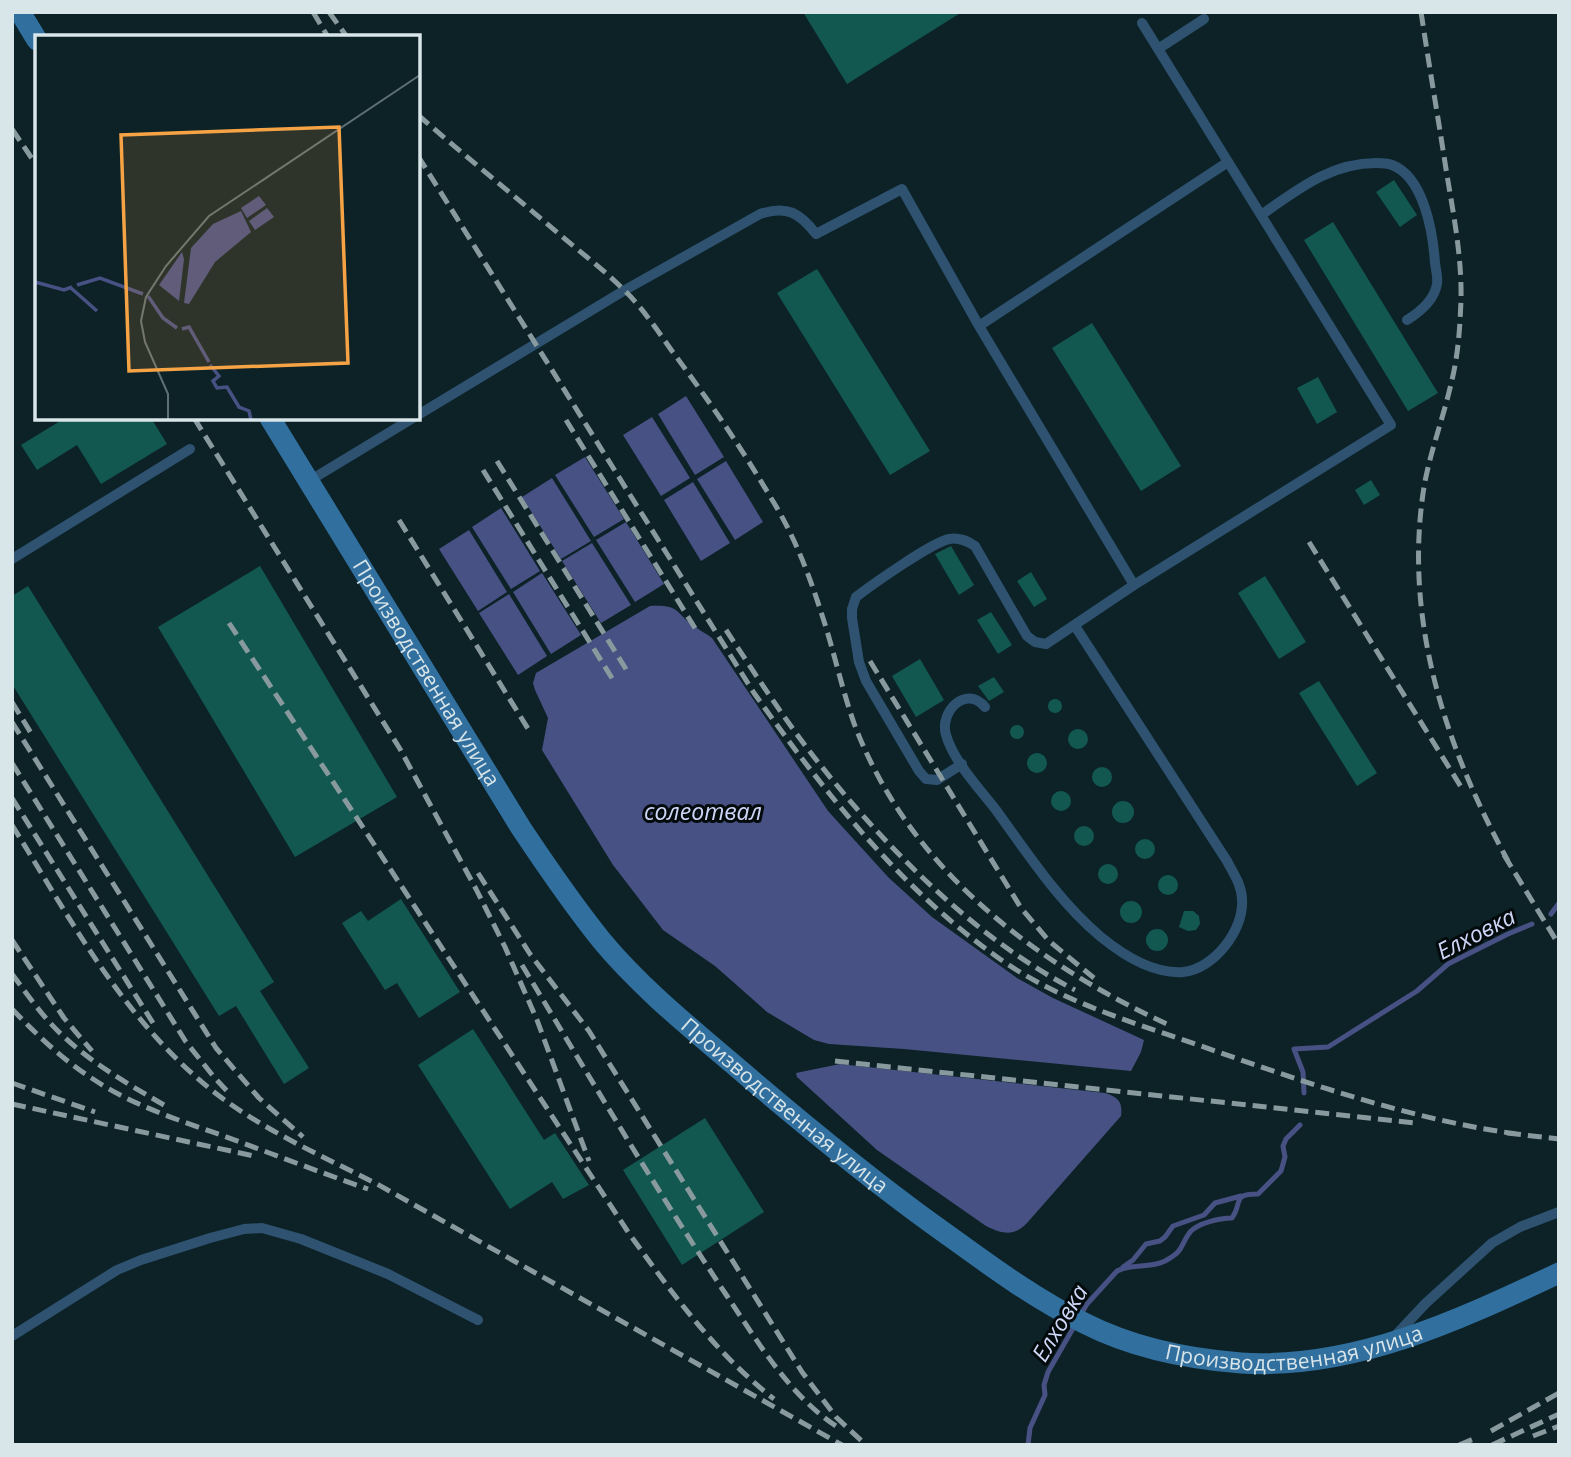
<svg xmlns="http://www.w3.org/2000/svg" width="1571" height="1457" viewBox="0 0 1571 1457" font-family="'Open Sans',sans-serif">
<rect width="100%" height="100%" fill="#0c2227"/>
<path fill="#475183" d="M686 396 724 457 695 475 658 414Z
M652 417 690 478 661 496 623 435Z
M585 457 624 519 594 537 555 475Z
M726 461 763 522 735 540 697 479Z
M552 478 591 541 561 559 522 497Z
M693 482 730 543 701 561 664 500Z
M501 508 540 571 511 589 472 527Z
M626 522 664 584 635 602 596 540Z
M469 530 507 592 478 611 439 549Z
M592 543 631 605 601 623 562 561Z
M542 573 581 635 551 654 513 592Z
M509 594 547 656 518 675 479 613Z
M650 606C683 604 675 615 697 628 702 632 707 634 712 638L828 811 889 878 932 917 1017 978 1053 998 1144 1040 1141 1052 1131 1071 904 1049 829 1044 814 1040 767 1012 715 966 663 930 613 865 542 750 548 718 535 690 533 683 536 673Z
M840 1064 1105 1093C1118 1097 1123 1102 1121 1116L1027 1223C1013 1237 1003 1234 986 1226L877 1150 797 1077 796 1073Z"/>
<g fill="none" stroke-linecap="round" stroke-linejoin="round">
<path stroke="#475183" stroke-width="5" d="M1551 914 1559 903
M1304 1093 1303 1072 1294 1049 1328 1047 1417 991 1448 964 1508 934 1532 924
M1123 1267 1133 1260 1146 1244 1160 1241 1165 1237 1173 1226 1204 1215 1215 1203 1241 1196
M1080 1316 1087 1304 1117 1271C1132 1263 1149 1269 1165 1261 1185 1250 1179 1247 1190 1232 1198 1223 1220 1218 1232 1218 1243 1203 1231 1194 1258 1194L1281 1171 1285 1157 1283 1146 1286 1139 1300 1125
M1028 1445 1030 1428 1045 1395 1044 1385 1048 1372 1075 1325"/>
</g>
<path fill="#125851" d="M803 12H962L847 84Z
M1394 180 1417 215 1400 227 1376 192Z
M1333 222 1438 393 1408 411 1304 240Z
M817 269 930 451 890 475 777 293Z
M1092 323 1181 466 1141 491 1052 348Z
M1318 377 1337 412 1317 424 1297 388Z
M65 418H151L167 444 101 484 77 445 37 470 21 445Z
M1371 480 1380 495 1364 505 1355 490Z
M951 546 974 585 959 595 935 554Z
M260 566 397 797 295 857 158 627Z
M1031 572 1047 599 1034 607 1017 581Z
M1265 576 1306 642 1279 659 1238 593Z
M28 586 274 982 260 991 309 1068 284 1084 236 1006 219 1016 12 684V596Z
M991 612 1012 645 998 654 977 620Z
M920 659 944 700 916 717 892 676Z
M994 677 1004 692 989 701 978 686Z
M1319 681 1377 773 1357 786 1299 693Z
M1048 706a7 7 0 1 1 14 0a7 7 0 1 1-14 0Z
M1010 732a7 7 0 1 1 14 0a7 7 0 1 1-14 0Z
M1068 739a10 10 0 1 1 20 0a10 10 0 1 1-20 0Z
M1027 763a10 10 0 1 1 20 0a10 10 0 1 1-20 0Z
M1092 777a10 10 0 1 1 20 0a10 10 0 1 1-20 0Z
M1051 801a10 10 0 1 1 20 0a10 10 0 1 1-20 0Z
M1112 812a11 11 0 1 1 22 0a11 11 0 1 1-22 0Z
M1074 836a10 10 0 1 1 20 0a10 10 0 1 1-20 0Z
M1135 849a10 10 0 1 1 20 0a10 10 0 1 1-20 0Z
M1098 874a10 10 0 1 1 20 0a10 10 0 1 1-20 0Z
M1158 885a10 10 0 1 1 20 0a10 10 0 1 1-20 0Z
M401 899 460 992 419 1018 397 983 385 990 342 923 361 911 368 921Z
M1120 912a11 11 0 1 1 22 0a11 11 0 1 1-22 0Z
M1184 911H1193L1199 916 1200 924 1196 930 1188 931 1179 927Z
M1146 940a11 11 0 1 1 22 0a11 11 0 1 1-22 0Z
M473 1029 544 1140 555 1133 589 1185 563 1199 552 1182 510 1209 418 1065Z
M705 1118 764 1212 682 1265 623 1170Z"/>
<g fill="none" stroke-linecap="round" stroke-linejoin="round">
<path stroke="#2e5270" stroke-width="10" d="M1158 49 1204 19
M1261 215C1297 190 1330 163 1376 163 1381 163 1387 163 1392 165 1424 177 1433 233 1435 263 1436 270 1438 278 1437 284 1434 301 1420 312 1407 320
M979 326 1228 162
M418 415 625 290 760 214C787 205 800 213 816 234L902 189 979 326 1134 585
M309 481 413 418
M12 559 190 449
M985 707C966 684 939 712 946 735 954 762 979 788 996 810 1028 854 1059 902 1101 937 1123 955 1154 974 1183 972 1214 969 1244 930 1242 900 1242 885 1233 873 1227 861L1075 626
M962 764 937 780 926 779 919 771 866 681 859 662 852 618V609L856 597C873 584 931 543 949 539 959 537 967 541 975 546L1027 636 1035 642 1046 644 1134 585 1391 425 1142 23
M12 1336 117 1270 141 1260 210 1238 244 1229 262 1228 301 1239 388 1274 478 1320
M1394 1337 1426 1303 1492 1243 1520 1227 1559 1212"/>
<g stroke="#316f9e" stroke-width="21">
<path d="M20 12 37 40"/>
<path id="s1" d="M270 418 521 828C547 867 573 905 602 941 642 989 692 1029 740 1070 802 1123 865 1175 931 1223 980 1258 1029 1296 1084 1323 1131 1347 1189 1359 1241 1363 1354 1370 1459 1320 1559 1273"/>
</g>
<path stroke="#899a9e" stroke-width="5" stroke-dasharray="14 7" stroke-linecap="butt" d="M313 12 328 37
M329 12 347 37
M1421 12C1429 65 1438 117 1446 169 1453 212 1462 256 1461 300 1460 328 1458 357 1451 384 1443 419 1430 452 1424 487 1403 619 1445 746 1508 861
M418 115C464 155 512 194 558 233 580 252 603 269 623 289 642 307 657 330 672 351 707 398 741 447 771 498 794 535 809 574 822 615 834 651 842 690 855 726 910 869 1034 963 1169 1025
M12 129 37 166
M418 156 754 693C822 789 897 885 993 954 1055 1000 1129 1021 1201 1046 1304 1082 1408 1119 1517 1134
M194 418 400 749 476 889 505 947 537 1020 589 1161
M566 420 698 633
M497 461 629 674
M483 470 615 683
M399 520 530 732
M1309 542 1463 790
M229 623 628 1232C672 1293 714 1352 774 1399
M726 630C754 672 782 716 814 757 884 846 974 938 1075 990
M870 661 1021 908 1049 941 1094 978
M12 702 31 733
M12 722 216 1048 259 1098 303 1137
M12 763 186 1042 214 1077 228 1092
M12 798 153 1023
M12 825C71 920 124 1021 214 1092 263 1130 322 1156 377 1184L842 1445
M1504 855 1559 945
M478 873 530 954 589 1031 802 1372 836 1417 866 1445
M12 940 64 1018 92 1051
M522 965C589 1076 655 1188 727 1296 758 1342 789 1395 836 1426
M12 974C27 994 42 1016 61 1034 91 1063 128 1084 164 1105
M12 1009C37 1035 63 1060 93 1079 132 1105 178 1120 221 1135 270 1153 319 1172 368 1189
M835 1061 1416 1123
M12 1083 95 1112
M12 1104 254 1156
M1507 1133 1559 1139
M1491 1431 1559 1393
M1533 1436 1559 1426
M1459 1445 1476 1438
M1492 1445 1559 1414"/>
</g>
<g text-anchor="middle" stroke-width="6" stroke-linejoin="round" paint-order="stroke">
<g font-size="21" fill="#d8e5e9" stroke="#030a0c">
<text dy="7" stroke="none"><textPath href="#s1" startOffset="299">Производственная улица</textPath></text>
<text dy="7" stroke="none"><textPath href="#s1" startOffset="866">Производственная улица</textPath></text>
<text dy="7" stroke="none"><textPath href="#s1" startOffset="1454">Производственная улица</textPath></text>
</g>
<g font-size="23" font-style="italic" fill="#ced7f7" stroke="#030a0c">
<text x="703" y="820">солеотвал</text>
<text transform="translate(1476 934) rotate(-27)" y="8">Елховка</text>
<text transform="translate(1060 1323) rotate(-59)" y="8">Елховка</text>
</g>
</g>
<g transform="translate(35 35)">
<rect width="385" height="385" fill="#0c2227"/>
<path d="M224 161 231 170 212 183 206 173ZM232 173 239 182 220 195 214 186ZM206 176 216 197 180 227 154 269 149 268 156 213 178 189ZM147 217 149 224 144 266 124 250Z" fill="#475183"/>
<path fill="none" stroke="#475183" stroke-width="3.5" d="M0 247 29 255 37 252M42 250 65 243 108 259M36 253 62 276M113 261 128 283 142 293M147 294 154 292 174 327M175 330 184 341 178 346 182 353 192 352 204 372 214 376 216 385"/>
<path fill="none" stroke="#5e7075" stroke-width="2" d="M133 385V359L110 307 106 286 111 262 131 231 174 181 385 40"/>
<path fill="#f5a345" fill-opacity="0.15" stroke="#f5a345" stroke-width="3.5" d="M304 92 313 328 94 336 86 100Z"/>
<rect width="385" height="385" fill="none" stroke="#d8e5e9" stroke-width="3.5"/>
</g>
<rect width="1571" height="1457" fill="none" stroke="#d8e5e9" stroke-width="28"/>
</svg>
